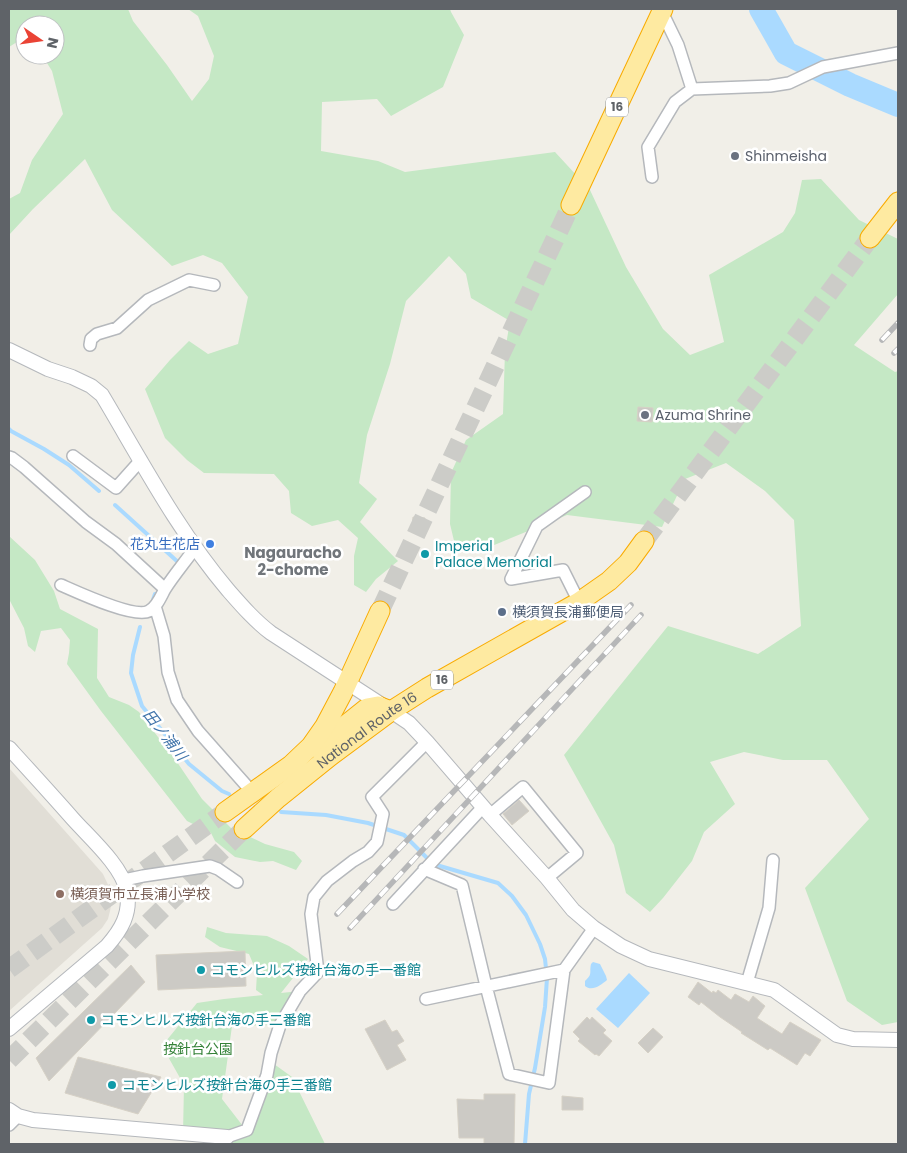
<svg xmlns="http://www.w3.org/2000/svg" width="907" height="1153" viewBox="0 0 907 1153" font-family="Poppins,'Noto Sans JP',sans-serif">
<rect width="100%" height="100%" fill="#f1efe8"/>
<path fill="#e1ded6" d="M9 768 103 874 110 889 112 900 110 911 108 919 102 928 9 1011Z"/>
<path fill="#c5e8c5" d="M9 9H128L133 21 167 65 192 101 209 79 214 56 198 16 188 9H450L451 12 464 35 443 87 391 116 377 99 322 102 321 151 378 161 405 172 555 152 590 190 626 267 663 329 690 355 724 342 709 275 783 232 795 213 802 180 821 179 859 220 898 239V294L854 345 895 372 898 371V1022L882 1025 847 1001 805 888 869 819 827 760H783L744 752 710 762 735 804 704 832 692 861 663 898 650 912 626 893 614 845 564 755 668 626 758 654 801 626 794 520 765 491 726 463 685 479 662 527 567 515 487 548 455 545 450 524 451 473 466 440 503 414 505 351 510 321 471 298 466 274 449 256 406 301 390 364 367 435 359 483 377 499 360 522 398 561 376 579 366 592 354 585V556L358 538 338 520 312 526 291 513 289 491 274 474 204 473 187 460 165 438 145 389 170 360 189 341 208 354 238 344 248 297 222 263 203 255 172 266 112 210 85 159 33 209 9 235V199L20 193 32 160 63 114 52 71 42 55H55V25H25V37L9 47Z
M9 536 35 560 54 591 60 609 98 629 97 678 109 697 129 705 139 712 177 762 202 799 231 828 265 844 294 852 302 861 296 870 273 861 260 862 235 857 215 841 211 833 187 821 101 711 67 664 69 653 70 640 61 628 41 631 35 652 28 646 24 628 9 599Z
M207 927 226 933 267 936 289 946 308 959 281 993 300 991 280 1025 232 1026 222 1099 246 1130 274 1064 292 1077 325 1144H231L227 1137 183 1133 184 1085 162 1046 197 1003 224 999 263 995 256 990 257 973 249 954 220 947 205 937Z"/>
<path fill="#aadaff" d="M593 962 600 964 606 976 607 980C601 985 592 992 585 986V981C593 974 589 973 591 964Z
M629 973 650 993 618 1028 596 1009Z"/>
<g fill="none" stroke-linecap="round" stroke-linejoin="round">
<path stroke="#aadaff" stroke-width="4" d="M9 429 11 431 44 449 69 465 99 491
M115 505 179 563
M153 600 155 594
M140 627 133 655 131 673 142 706 189 764 222 791 229 794
M281 812 326 815 368 823 404 835 433 864 498 883 512 896 526 915 540 944 545 959 547 978 545 1007 535 1068 529 1094 525 1144"/>
<path stroke="#aadaff" stroke-width="24" d="M761 9 786 53 850 85 898 105"/>
</g>
<path fill="#cccac5" stroke="#d6d1c6" d="M638 407 653 408 652 422 637 421Z
M413 517 425 518 424 529 412 528Z
M519 800 529 811 512 825 503 814Z
M245 951 246 986 158 990 156 955Z
M131 965 145 982 49 1081 36 1058Z
M698 982 712 993 713 991 716 993 718 990 731 1000 735 994 749 1002 753 996 765 1006 757 1018 782 1034 790 1022 821 1040 810 1056 805 1053 797 1065 770 1048 768 1050 741 1033 742 1032 720 1017 701 1002 699 1005 688 997Z
M587 1017 590 1020 592 1017 606 1030 603 1033 612 1041 599 1056 596 1054 595 1055 578 1041 580 1039 573 1032Z
M385 1020 392 1032 397 1030 404 1041 397 1045 406 1060 387 1070 365 1029Z
M653 1028 663 1037 648 1053 638 1043Z
M78 1057 161 1077 138 1114 65 1093Z
M484 1094H515L514 1144H484V1138H459L457 1099 484 1100Z
M562 1096 583 1098V1110H562Z"/>
<g fill="none" stroke-linecap="round" stroke-linejoin="round">
<path stroke="#ccccc8" stroke-width="19" stroke-dasharray="19 9" stroke-linecap="butt" d="M644 541 870 238
M380 611 571 205
M9 969 225 812
M9 1060 244 829"/>
<defs>
<path id="minor" d="M660 10 662 12 678 45 692 89
M652 177 648 147 675 102 692 89 770 86 789 83 823 67 898 53
M90 345 91 339 97 334 117 328 148 300 189 280 214 285
M73 456 116 488 141 460
M9 457 12 458 24 467 86 522 116 544 165 589
M511 579 537 526 585 492
M511 579 563 570 579 602
M61 585C77 592 135 619 149 611 157 607 161 596 165 589 174 575 185 562 195 548
M155 606 164 636 168 672 177 700 198 731 253 793
M490 815 523 787 577 853 547 878
M424 869 462 885 486 986 509 1074 549 1083 564 970 594 928
M124 880 143 876 210 866 218 869 237 882
M393 904 483 807
M747 983 769 908 773 860
M426 999 564 970
M9 1125 18 1116
M227 1137 247 1130 267 1075 271 1053 280 1025 300 991 318 972 311 914 314 897 327 881 353 861 368 852 377 842 383 814 372 797 427 742"/>
<path id="tertiary" d="M9 350 48 369 72 377 91 386 102 395C142 462 178 531 228 590 242 606 255 621 271 633L391 711 409 723 427 742 490 815 547 878 573 910 594 928 621 946 649 959 774 990 837 1035 853 1039 898 1040
M9 748C30 771 52 795 73 819 90 838 122 866 127 891 131 914 121 930 107 946L9 1029
M9 1110 18 1116 33 1120 227 1137"/>
<g id="trunk">
<path d="M571 205 663 9"/>
<path d="M870 238 898 202"/>
<path d="M317 748 367 708 378 706 391 711"/>
<path d="M225 812 291 765 311 746 325 726 343 692 380 611"/>
<path id="s1" d="M244 829 278 798 329 757 391 711 427 688 579 602 609 581 628 563 644 541"/>
</g>
</defs>
<use href="#minor" stroke="#b5b8bc" stroke-width="14"/>
<use href="#tertiary" stroke="#b5b8bc" stroke-width="16"/>
<use href="#trunk" stroke="#f9ab00" stroke-width="21"/>
<use href="#minor" stroke="#fff" stroke-width="11"/>
<use href="#tertiary" stroke="#fff" stroke-width="14"/>
<use href="#trunk" stroke="#feeaa1" stroke-width="19"/>
<defs>
<path id="rail" d="M882 340 898 323
M894 353 898 349
M337 914 631 605
M350 928 641 615"/>
</defs>
<use href="#rail" stroke="#b6b7b8" stroke-width="5.5"/>
<use href="#rail" stroke="#fff" stroke-width="4" stroke-dasharray="11" stroke-linecap="butt"/>
</g>
<g fill="#6b7280" stroke="#fff" stroke-width="2">
<circle cx="735" cy="156" r="5"/>
<circle cx="645" cy="415" r="5"/>
</g>
<circle fill="#3f7fe0" stroke="#fff" stroke-width="2" cx="210" cy="544" r="5"/>
<g fill="#0f9aa8" stroke="#fff" stroke-width="2">
<circle cx="425" cy="554" r="5"/>
<circle cx="201" cy="970" r="5"/>
<circle cx="91" cy="1020" r="5"/>
<circle cx="112" cy="1085" r="5"/>
</g>
<circle fill="#5c6f8a" stroke="#fff" stroke-width="2" cx="502" cy="612" r="5"/>
<circle fill="#8d6e63" stroke="#fff" stroke-width="2" cx="60" cy="894" r="5"/>
<g text-anchor="middle" stroke-width="5" stroke-linejoin="round" paint-order="stroke">
<g fill="#fff" stroke="#8f9295" stroke-width="1">
<rect x="606" y="97.5" width="22" height="19" rx="4"/>
<rect x="431" y="670.5" width="22" height="19" rx="4"/>
</g>
<g font-size="12" font-weight="bold" fill="#5f6368">
<text x="617" y="111">16</text>
<text x="442" y="684">16</text>
</g>
<g font-size="14" fill="#5b616d" stroke="#fff" text-anchor="start">
<text x="745" y="161">Shinmeisha</text>
<text x="655" y="420">Azuma Shrine</text>
</g>
<g font-size="14" fill="#366cbe" stroke="#fff" text-anchor="end">
<text x="200" y="549">花丸生花店</text>
</g>
<g font-size="14" fill="#0d838f" stroke="#fff" text-anchor="start">
<text x="435" y="551">Imperial<tspan x="435" dy="16">Palace Memorial</tspan></text>
<text x="211" y="975">コモンヒルズ按針台海の手一番館</text>
<text x="101" y="1025">コモンヒルズ按針台海の手二番館</text>
<text x="122" y="1090">コモンヒルズ按針台海の手三番館</text>
</g>
<g font-size="14" fill="#4e5e75" stroke="#fff" text-anchor="start">
<text x="512" y="617">横須賀長浦郵便局</text>
</g>
<g font-size="14" fill="#5f6368" stroke="#fff">
<text dy="5" stroke="none"><textPath href="#s1" startOffset="158">National Route 16</textPath></text>
</g>
<g font-size="14" fill="#785e54" stroke="#fff" text-anchor="start">
<text x="70" y="899">横須賀市立長浦小学校</text>
</g>
<g font-size="14" fill="#348238" stroke="#fff">
<text x="198" y="1054">按針台公園</text>
</g>
<g font-size="15" font-weight="bold" fill="#70757a" stroke="#fff">
<text x="293" y="558">Nagauracho<tspan x="293" dy="17">2-chome</tspan></text>
</g>
<g font-size="15" font-style="italic" fill="#4174aa" stroke="#fff">
<text transform="translate(165 735) rotate(52)" y="5">田ノ浦川</text>
</g>
</g>
<rect width="907" height="1153" fill="none" stroke="#5f6368" stroke-width="20"/>
<g transform="translate(40 40) rotate(103)"><circle r="24" fill="#ffffff" stroke="#bfc1c3"/>
<path d="M0-4L9 19L0 12L-9 19Z" fill="#ea4335"/>
<text y="-8" font-size="14" font-weight="bold" text-anchor="middle" fill="#5f6368">N</text>
</g>
</svg>
